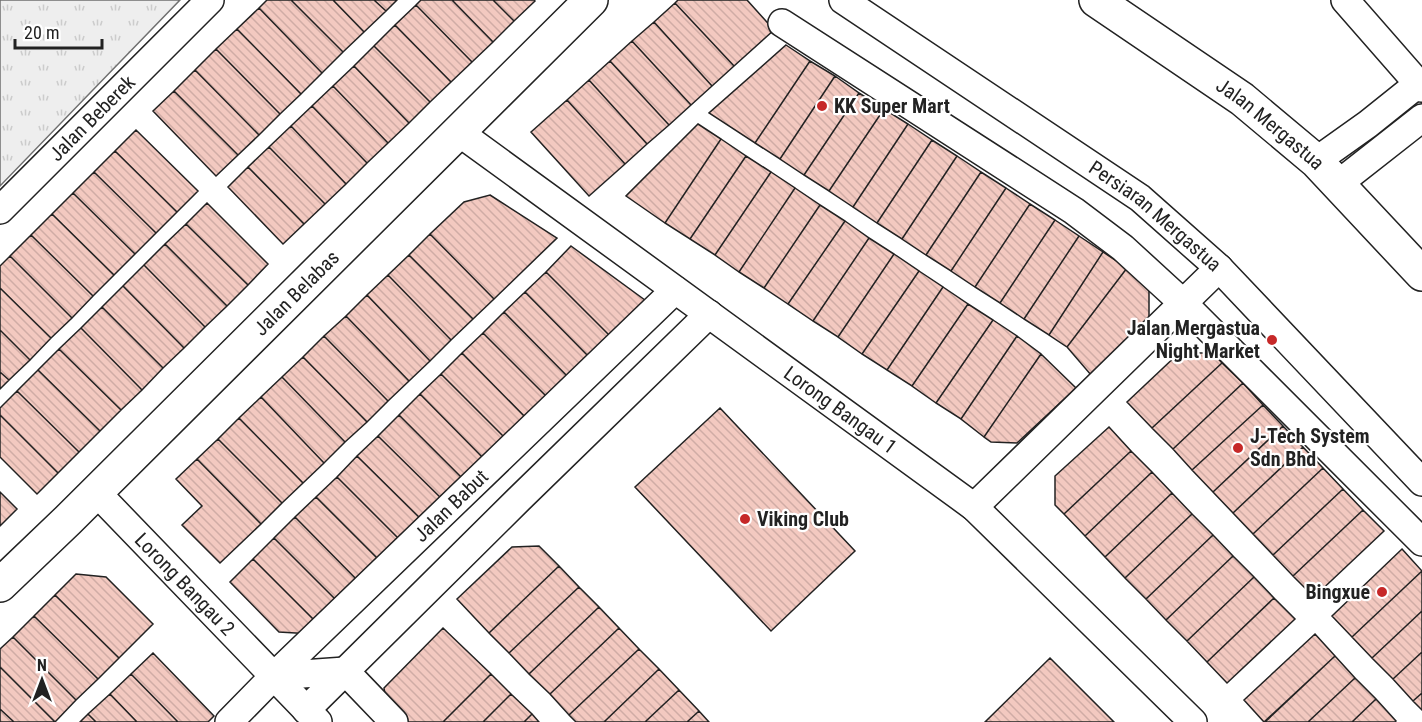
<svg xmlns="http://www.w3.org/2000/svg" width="1422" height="722" viewBox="0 0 1422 722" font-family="'Roboto Condensed',sans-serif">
<defs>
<pattern id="park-tufts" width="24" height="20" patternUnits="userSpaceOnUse" patternTransform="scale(1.5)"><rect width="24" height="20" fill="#eee"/><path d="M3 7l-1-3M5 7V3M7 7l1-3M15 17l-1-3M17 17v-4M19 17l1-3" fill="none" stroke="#ccc"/></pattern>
<pattern id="building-back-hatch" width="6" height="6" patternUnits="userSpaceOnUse" patternTransform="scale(1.5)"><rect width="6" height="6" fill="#f3c9c0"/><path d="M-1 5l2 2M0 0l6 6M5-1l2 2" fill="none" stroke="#d0aca5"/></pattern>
</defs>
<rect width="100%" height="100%" fill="#fff"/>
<path fill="url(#park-tufts)" stroke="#6f6f6f" stroke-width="1.5" d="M0 0H180L0 186Z"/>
<path fill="url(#building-back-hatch)" stroke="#222" stroke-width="1.5" d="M267 0H291L343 52 322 73 259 8Z
M291 0H333L364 32 343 52Z
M333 0H374L386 11 364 32Z
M374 0H397L386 11Z
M421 0H452L493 42 472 62 416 5Z
M452 0H493L514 21 493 42Z
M493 0H534L535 1 514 21Z
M678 0H747L774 30 734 66 675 3Z
M675 3 734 66 712 86 654 22Z
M416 5 472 62 451 82 395 25Z
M259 8 322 73 301 94 237 29Z
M654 22 712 86 691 105 632 41Z
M395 25 451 82 430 102 374 46Z
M237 29 301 94 280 114 216 49Z
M632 41 691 105 669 125 610 61Z
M786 45 810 61 755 143 709 113Z
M374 46 430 102 409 123 354 66Z
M216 49 280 114 259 135 195 70Z
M610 61 669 125 647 144 589 80Z
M810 61 835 76 780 159 755 143Z
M354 66 409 123 388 143 333 86Z
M195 70 259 135 238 155 174 91Z
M835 76 859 93 804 175 780 159Z
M589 80 647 144 625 164 567 100Z
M333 86 388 143 367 163 312 106Z
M174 91 238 155 216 176 153 111Z
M859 93 884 109 829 191 804 175Z
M567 100 625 164 589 196 531 132Z
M312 106 367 163 346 184 291 126Z
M884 109 908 124 853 207 829 191Z
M698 124 721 139 665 223 626 196Z
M908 124 932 140 877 223 853 207Z
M291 126 346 184 325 204 269 147Z
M136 130 198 191 177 212 115 151Z
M721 139 746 156 690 239 665 223Z
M932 140 957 156 902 239 877 223Z
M269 147 325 204 304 224 248 167Z
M115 151 177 212 156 233 94 172Z
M746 156 771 172 715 255 690 239Z
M957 156 981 172 926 255 902 239Z
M248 167 304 224 283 244 228 187Z
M94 172 156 233 135 254 73 193Z
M771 172 795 188 739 272 715 255Z
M981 172 1006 188 951 271 926 255Z
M795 188 820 205 764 288 739 272Z
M1006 188 1030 204 975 287 951 271Z
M73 193 135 254 114 275 52 214Z
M490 195 557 238 494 299 430 234 464 202Z
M207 203 268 264 248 285 186 224Z
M1030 204 1055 220 1000 303 975 287Z
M820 205 845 221 788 304 764 288Z
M52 214 114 275 93 296 31 235Z
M1055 220 1079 236 1024 319 1000 303Z
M845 221 869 238 813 321 788 304Z
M186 224 248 285 227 306 165 244Z
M430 234 494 299 473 319 409 255Z
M31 235 93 296 72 318 10 256Z
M1079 236 1103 252 1049 335 1024 319Z
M869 238 894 254 838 337 813 321Z
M165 244 227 306 205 327 144 265Z
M571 246 649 303 612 338 546 272Z
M1103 252 1127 268 1067 347 1049 335Z
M894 254 919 271 862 354 838 337Z
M409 255 473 319 451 340 388 275Z
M10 256 72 318 51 338 0 288V266Z
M144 265 205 327 184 348 123 286Z
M1127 268 1149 289V318L1091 375 1067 347Z
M919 271 943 287 887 370 862 354Z
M546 272 612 338 591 359 525 292Z
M388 275 451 340 430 361 367 295Z
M123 286 184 348 163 368 102 307Z
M943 287 968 304 912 386 887 370Z
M0 288 51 338 30 360 0 330Z
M525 292 591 359 570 379 504 312Z
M367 295 430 361 409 381 346 316Z
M968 304 993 320 936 403 912 386Z
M102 307 163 368 142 390 81 328Z
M504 312 570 379 550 400 483 333Z
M346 316 409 381 388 401 324 336Z
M993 320 1017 336 961 419 936 403Z
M81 328 142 390 121 410 59 349Z
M0 330 30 360 9 380 0 372Z
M483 333 550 400 529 421 462 353Z
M324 336 388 401 367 422 303 357Z
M1017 336 1041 354 984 437 961 419Z
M59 349 121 410 100 431 38 370Z
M462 353 529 421 508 441 441 374Z
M1179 353H1213L1222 363 1152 428 1127 402Z
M1041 354 1076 388 1017 443 991 442 984 437Z
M303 357 367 422 345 442 282 377Z
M1222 363 1243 383 1173 449 1152 428Z
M38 370 100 431 79 452 17 391Z
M0 372 9 380 0 389Z
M441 374 508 441 487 462 420 394Z
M282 377 345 442 324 463 261 397Z
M1243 383 1263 405 1192 470 1173 449Z
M17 391 79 452 58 473 0 415V408Z
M420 394 487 462 466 482 399 415Z
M261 397 324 463 303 483 239 418Z
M1263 405 1283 426 1213 492 1192 470Z
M720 408 855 551 771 631 635 487Z
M0 415 58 473 37 494 0 457Z
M399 415 466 482 445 502 378 436Z
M239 418 303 483 282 503 218 439Z
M1283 426 1303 447 1233 513 1213 492Z
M1109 427 1131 451 1064 514 1055 505V476Z
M378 436 445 502 425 523 357 456Z
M218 439 282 503 261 524 197 459Z
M1303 447 1323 468 1253 534 1233 513Z
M1131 451 1152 472 1085 536 1064 514Z
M357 456 425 523 404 544 337 477Z
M197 459 261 524 220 563 182 525 202 506 176 479Z
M1323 468 1343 489 1273 555 1253 534Z
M1152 472 1172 493 1105 557 1085 536Z
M337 477 404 544 383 564 316 497Z
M1343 489 1363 510 1293 576 1273 555Z
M0 492 17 509 0 526Z
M1172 493 1192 514 1125 578 1105 557Z
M316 497 383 564 362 585 295 517Z
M1363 510 1384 531 1314 597 1293 576Z
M1192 514 1213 535 1146 599 1125 578Z
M295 517 362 585 341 605 274 538Z
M1213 535 1233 556 1166 620 1146 599Z
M274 538 341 605 320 626 253 559Z
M539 546 559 566 489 633 457 599 512 547Z
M1402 549 1422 571 1352 637 1332 616Z
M1233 556 1254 577 1187 641 1166 620Z
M253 559 320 626 312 634 279 632 230 582Z
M559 566 579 587 509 653 489 633Z
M1422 571V611L1372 658 1352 637Z
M76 574 106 577 153 624 119 658 55 595Z
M1254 577 1274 598 1207 662 1187 641Z
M579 587 599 607 529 674 509 653Z
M55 595 119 658 98 679 34 616Z
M1274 598 1295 619 1227 683 1207 662Z
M599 607 619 628 550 694 529 674Z
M1422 611V652L1393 679 1372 658Z
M34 616 98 679 76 700 13 637Z
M443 628 491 674 443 722H401L387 708 384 688Z
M619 628 639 649 569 715 550 694Z
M1315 634 1335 656 1264 722 1244 700Z
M13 637 76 700 55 722 0 667V649Z
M639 649 659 669 604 722H576L569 715Z
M1422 652V693L1413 701 1393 679Z
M153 653 214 716 208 722H178L131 674Z
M1335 656 1355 678 1308 722H1265Z
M1050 658 1114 722H985Z
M0 667 55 722H14L0 709Z
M659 669 679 690 645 722H604Z
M131 674 178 722H137L110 694Z
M491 674 511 694 483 722H443Z
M1355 678 1376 699 1352 722H1308Z
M679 690 699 711 687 722H645Z
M1422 693V710L1413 701Z
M110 694 137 722H96L88 714Z
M511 694 532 714 524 722H483Z
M1376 699 1396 721 1395 722H1352Z
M0 709 14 722H0Z
M699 711 709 722H687Z
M88 714 96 722H80Z
M532 714 539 722H524Z"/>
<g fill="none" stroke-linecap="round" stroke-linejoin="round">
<defs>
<g id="minor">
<path id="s1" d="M843 0 1140 198 1219 268 1422 482"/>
<path d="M1345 0 1422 88"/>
<path d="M782 23 1074 211 1123 248 1183 303 1422 542"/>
<path id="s2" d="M457 131 974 507 1193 722"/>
<path d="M1316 161 1368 124 1418 84"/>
<path d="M1338 184 1422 118"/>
<path id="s3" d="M0 210 210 0"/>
<path id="s4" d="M96 492 318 722"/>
<path d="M974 507 1219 268"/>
<path d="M274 676 345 671 394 722"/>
<path d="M306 710 519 499 709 314"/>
<path id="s5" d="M229 722 274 676 675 290"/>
</g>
<g id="tertiary">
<path id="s6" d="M0 585 68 520 591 0"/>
</g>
<g id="secondary">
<path id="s7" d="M1096 0 1242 99 1316 161 1422 274"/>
</g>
</defs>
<use href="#minor" stroke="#222" stroke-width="30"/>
<use href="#tertiary" stroke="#222" stroke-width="36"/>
<use href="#secondary" stroke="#222" stroke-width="36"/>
<use href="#minor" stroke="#fff" stroke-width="27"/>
<use href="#tertiary" stroke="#fff" stroke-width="33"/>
<use href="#secondary" stroke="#fff" stroke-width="33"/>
</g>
<g fill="#c62828" stroke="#fff" stroke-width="2">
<circle cx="822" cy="106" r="6"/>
<circle cx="1272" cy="340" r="6"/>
<circle cx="1238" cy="448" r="6"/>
<circle cx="745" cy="519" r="6"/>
<circle cx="1382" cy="592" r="6"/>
</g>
<g text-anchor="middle" stroke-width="4.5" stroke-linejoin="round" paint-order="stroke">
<g font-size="20" font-weight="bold" fill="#222" stroke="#fff" text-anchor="start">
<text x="834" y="113">KK Super Mart</text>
<text x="1260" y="335" text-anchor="end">Jalan Mergastua<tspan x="1260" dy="23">Night Market</tspan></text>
<text x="1250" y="443">J-Tech System<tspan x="1250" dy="23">Sdn Bhd</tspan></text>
<text x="757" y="526">Viking Club</text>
<text x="1370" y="599" text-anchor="end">Bingxue</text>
</g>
<g font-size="20" fill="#222" stroke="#fff">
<text dy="7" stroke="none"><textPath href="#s3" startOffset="130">Jalan Beberek</textPath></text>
<text dy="7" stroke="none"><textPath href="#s7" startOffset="214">Jalan Mergastua</textPath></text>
<text dy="7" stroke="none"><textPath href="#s1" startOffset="380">Persiaran Mergastua</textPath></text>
<text dy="7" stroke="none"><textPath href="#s6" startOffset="416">Jalan Belabas</textPath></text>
<text dy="7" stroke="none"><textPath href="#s2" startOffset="474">Lorong Bangau 1</textPath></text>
<text dy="7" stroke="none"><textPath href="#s5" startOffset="310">Jalan Babut</textPath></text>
<text dy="7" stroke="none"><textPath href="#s4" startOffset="128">Lorong Bangau 2</textPath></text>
</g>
</g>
<g transform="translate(42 680)" stroke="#ffffff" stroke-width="4.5" paint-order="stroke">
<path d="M0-4.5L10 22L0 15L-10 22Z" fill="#222222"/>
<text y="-9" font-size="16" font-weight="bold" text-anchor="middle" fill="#222222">N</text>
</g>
<path d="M15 39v9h87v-9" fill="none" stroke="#222222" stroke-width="3"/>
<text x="24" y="39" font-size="18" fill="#222222" stroke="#ffffff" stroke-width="4.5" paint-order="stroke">20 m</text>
</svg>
